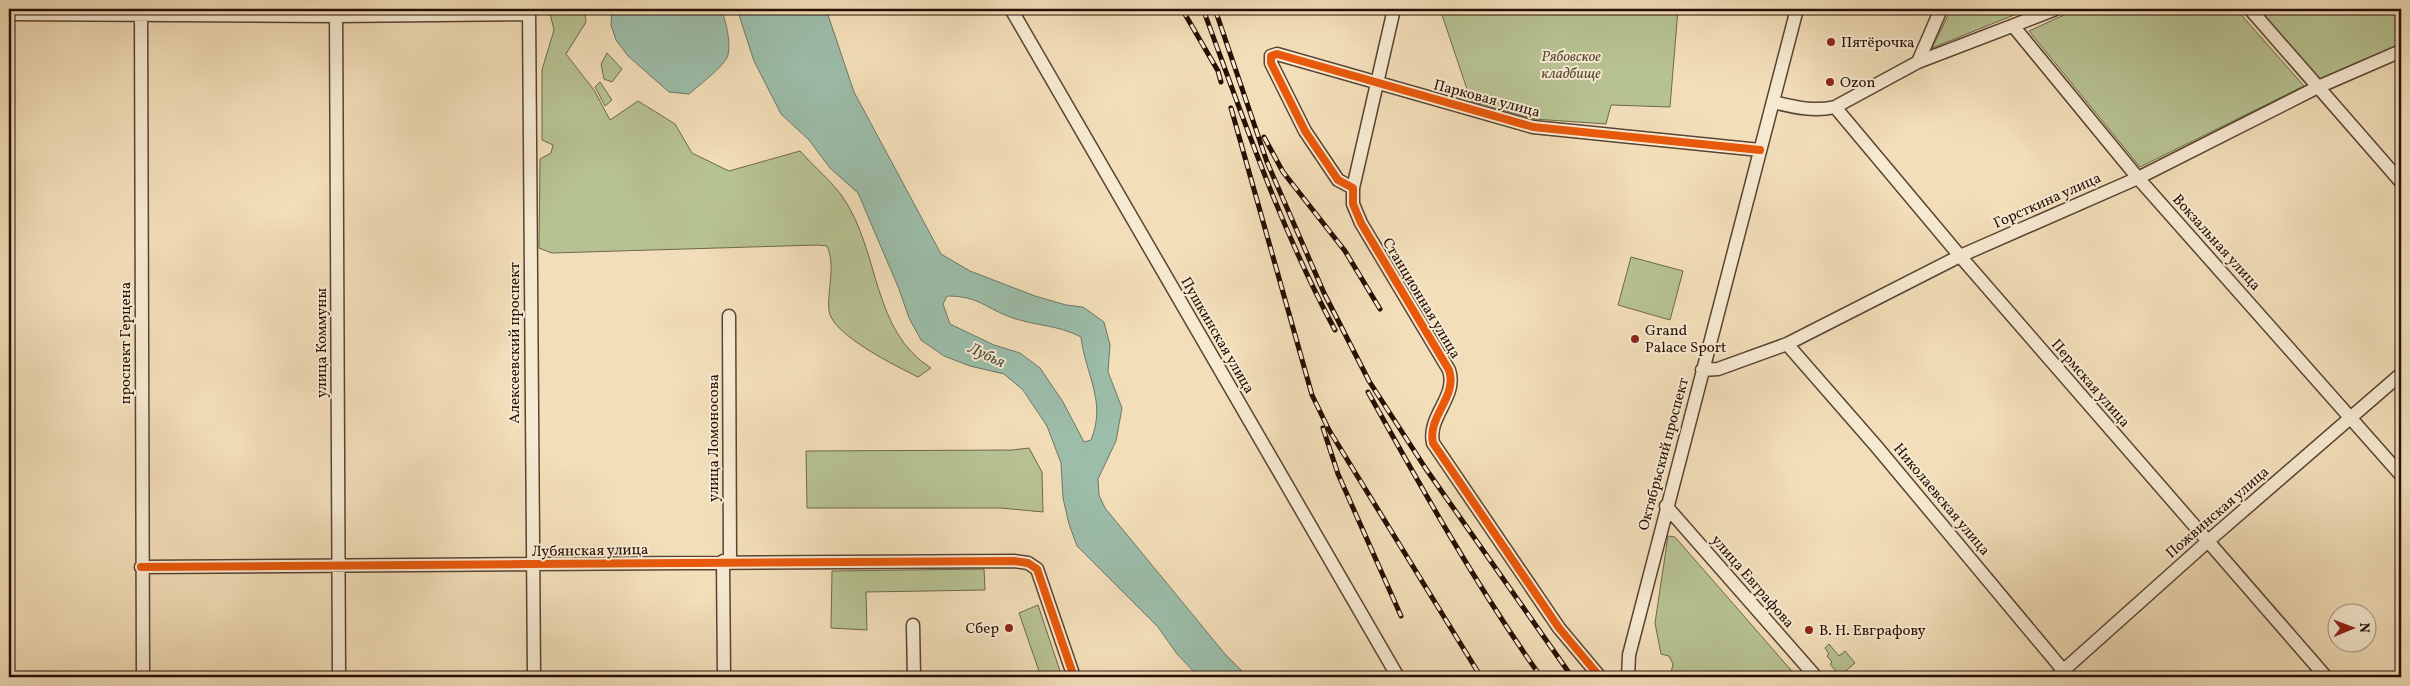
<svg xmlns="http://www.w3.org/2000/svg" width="2410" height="686" viewBox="0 0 2410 686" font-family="Vollkorn,serif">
<rect width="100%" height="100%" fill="#f2deb9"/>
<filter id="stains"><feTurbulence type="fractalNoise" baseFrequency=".004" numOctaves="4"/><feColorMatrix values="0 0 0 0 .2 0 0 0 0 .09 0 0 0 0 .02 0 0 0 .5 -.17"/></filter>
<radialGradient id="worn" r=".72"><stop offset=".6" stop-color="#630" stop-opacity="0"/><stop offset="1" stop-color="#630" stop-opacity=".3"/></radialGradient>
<path fill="#b7c292" stroke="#6e684c" d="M549 9H584L586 22 566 54 594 90 610 120 638 101 675 124 692 153 729 171 800 151C814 167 833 182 844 199 880 253 872 331 931 368L918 377C898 367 832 335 829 311 827 290 836 266 827 246L817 245 552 253 539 248 540 159 551 153 553 145 542 140V70L554 30Z
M1440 9H1678L1670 107 1611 105 1606 124 1534 119 1471 101Z
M1951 9H2029L1932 48Z
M2077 9H2236L2304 86 2140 167 2029 31Z
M2259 9H2401V47L2320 82Z
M607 53 622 69 612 82 604 79 601 64Z
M600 82 612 100 605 106 595 87Z
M1631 257 1683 271 1670 320 1618 305Z
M1029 448 1042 472 1043 512 1001 508H807L806 451 1012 450Z
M1668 536 1675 537 1797 677H1670L1673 664 1669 656 1661 654 1655 623Z
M984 569 985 590 866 592 867 630 831 628 832 571Z
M1038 605 1062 677H1041L1019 613Z
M1829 644 1839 656 1845 651 1855 663 1840 676 1830 664 1832 662 1827 656 1829 654 1825 648Z"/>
<path fill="#9cbda9" stroke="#6d7767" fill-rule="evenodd" d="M612 9H721C726 21 731 42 728 55 725 66 698 86 689 94L669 92 628 56 616 40 611 25Z
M737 9H826L854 92 941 254 970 271 1035 296 1066 305 1083 307 1104 322 1110 345 1108 372 1122 408 1116 441 1098 479 1099 495 1105 508 1225 654 1248 677H1199L1177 654 1158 627 1077 546 1069 524 1063 498 1061 463 1047 426 1023 390 1004 374 970 366 944 356 921 340 909 318 899 289 858 193 830 168 809 140 781 114 754 61ZM947 296C980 296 986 309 1013 318 1037 326 1058 325 1081 337 1085 374 1107 401 1091 440L1084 442 1063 402 1040 368 1020 353 994 345 950 324 943 304Z"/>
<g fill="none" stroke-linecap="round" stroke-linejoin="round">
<defs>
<path id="minor" d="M141 9 143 677
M336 9 339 677
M529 9 534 677
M1011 9 1398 677
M2250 9 2401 182
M9 14 336 16 529 14
M2014 27 2138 178 2401 475
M1918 62 1941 9
M1773 102C1794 107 1813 112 1835 107L1918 62 2056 9
M1835 107 1960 256 2326 677
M1353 188 1394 9
M729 316 730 561
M1787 344 1876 446 2068 676
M1702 370 1718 369 1787 344 1960 256 2138 178 2318 87 2401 51
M1666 506 1816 677
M723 561 724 677
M141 567C432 566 723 561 1014 561L1028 563 1037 569 1074 677
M913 625 914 677
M1600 677 1559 628 1433 443C1427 416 1458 397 1449 370L1361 223 1353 204V188L1338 180 1305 131 1271 63V56L1277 54 1533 127 1760 150
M1628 677 1629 655 1797 9
M2056 677 2207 542 2401 374"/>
</defs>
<use href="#minor" stroke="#594332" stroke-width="15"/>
<use href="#minor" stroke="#f7ead2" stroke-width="12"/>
<defs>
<path id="rail" d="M1182 9 1218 71 1221 82
M1203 9C1243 117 1280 228 1335 330
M1215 9 1267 162 1324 293 1369 381 1426 469 1572 677
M1231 108 1312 395 1329 430 1481 677
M1264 137 1283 172 1345 251 1380 309
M1368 392C1422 489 1477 587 1541 677
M1323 428 1338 474 1401 616"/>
</defs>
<use href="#rail" stroke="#260f05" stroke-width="5"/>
<use href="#rail" stroke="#f7ead2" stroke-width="3" stroke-dasharray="9" stroke-linecap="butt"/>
<defs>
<path id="cycleway" d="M141 567C432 566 723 561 1014 561L1028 563 1037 569 1074 677
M1600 677 1559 628 1433 443C1427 416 1458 397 1449 370L1361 223 1353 204V188L1338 180 1305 131 1271 63V56L1277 54 1533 127 1760 150"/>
</defs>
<use href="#cycleway" stroke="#f7ead2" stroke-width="11"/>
<use href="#cycleway" stroke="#e8590c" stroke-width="8"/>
</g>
<g fill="#8f2418" stroke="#f7ead2" stroke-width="2">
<circle cx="1831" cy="42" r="5"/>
<circle cx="1830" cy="82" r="5"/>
<circle cx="1635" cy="339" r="5"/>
<circle cx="1009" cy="628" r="5"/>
<circle cx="1809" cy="630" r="5"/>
</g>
<g text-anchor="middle" stroke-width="4" stroke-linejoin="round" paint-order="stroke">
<g font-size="15" fill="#260f05" stroke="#f7ead2" text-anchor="start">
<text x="1841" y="47">Пятёрочка</text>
<text x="1840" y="87">Ozon</text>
<text x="1645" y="335">Grand<tspan x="1645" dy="17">Palace Sport</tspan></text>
<text x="999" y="633" text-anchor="end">Сбер</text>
<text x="1819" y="635">В. Н. Евграфову</text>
</g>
<g font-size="15" font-style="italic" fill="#594e36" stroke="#f7ead2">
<text x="1571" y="61">Рябовское<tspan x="1571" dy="17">кладбище</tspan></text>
</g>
<g font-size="15" fill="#260f05" stroke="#f7ead2">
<text transform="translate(1487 98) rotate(15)" y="5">Парковая улица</text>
<text transform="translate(2047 200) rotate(-24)" y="5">Горсткина улица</text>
<text transform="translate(2217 242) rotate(48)" y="5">Вокзальная улица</text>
<text transform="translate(1422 298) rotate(59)" y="5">Станционная улица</text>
<text transform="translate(1218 335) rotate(60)" y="5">Пушкинская улица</text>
<text transform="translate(125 343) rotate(-90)" y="5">проспект Герцена</text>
<text transform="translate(321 343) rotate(-90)" y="5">улица Коммуны</text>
<text transform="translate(514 343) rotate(-90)" y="5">Алексеевский проспект</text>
<text transform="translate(2091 383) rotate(49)" y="5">Пермская улица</text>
<text transform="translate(713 438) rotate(-90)" y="5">улица Ломоносова</text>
<text transform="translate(1663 454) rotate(-75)" y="5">Октябрьский проспект</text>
<text transform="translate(1942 499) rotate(50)" y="5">Николаевская улица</text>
<text transform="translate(2217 512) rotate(-41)" y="5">Пожвинская улица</text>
<text transform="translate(590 550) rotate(-1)" y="5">Лубянская улица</text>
<text transform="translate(1753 581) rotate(49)" y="5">улица Евграфова</text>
</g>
<g font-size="16" font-style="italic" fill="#4f4c3e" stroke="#f7ead2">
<text transform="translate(987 354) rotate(25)" y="6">Лубья</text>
</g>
</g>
<rect width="2410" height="686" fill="none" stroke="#f2deb9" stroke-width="30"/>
<rect x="10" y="10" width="2390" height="666" fill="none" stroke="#260f05" stroke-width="2.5"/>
<rect x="15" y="15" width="2380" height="656" fill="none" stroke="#260f05"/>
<g transform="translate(2352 628) rotate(89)"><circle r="24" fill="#f7ead2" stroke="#a39280"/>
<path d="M0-4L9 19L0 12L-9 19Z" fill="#8f2418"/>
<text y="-8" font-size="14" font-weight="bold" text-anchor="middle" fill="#260f05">N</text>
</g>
<rect width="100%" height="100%" filter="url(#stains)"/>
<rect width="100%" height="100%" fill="url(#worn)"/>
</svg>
